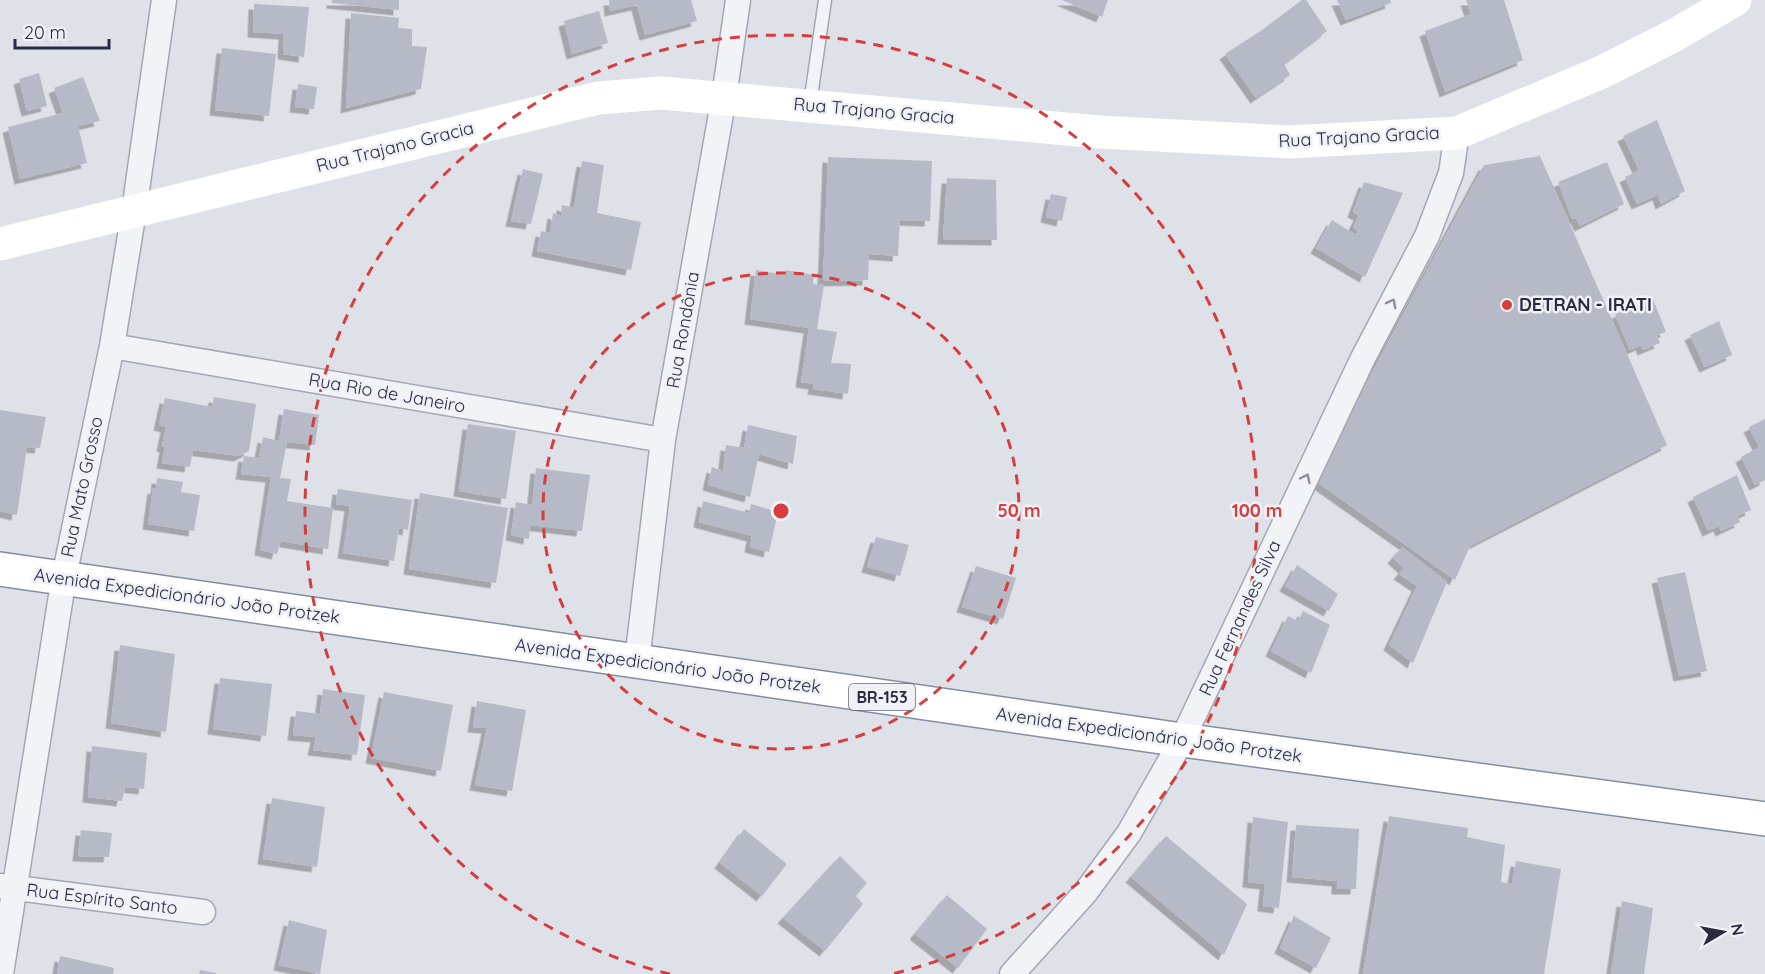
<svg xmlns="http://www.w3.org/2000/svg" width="1765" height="974" viewBox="0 0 1765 974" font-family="Quicksand,sans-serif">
<defs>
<filter id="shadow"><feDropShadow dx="-5.5" dy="5.5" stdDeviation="0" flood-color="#0004"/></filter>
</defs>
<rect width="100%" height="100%" fill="#dfe1e9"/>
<path fill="#b6bac6" filter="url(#shadow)" d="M332 0H399V10L332 3Z
M609 0H691L697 21 645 35 637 5 610 11Z
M1062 0H1108L1102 17Z
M1302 0H1306L1327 31 1284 64 1290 75 1256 98 1225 54 1262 30Z
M1337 0H1390L1391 3 1346 20Z
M1466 0H1504L1523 60 1445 92 1425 31 1471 14Z
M254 4 309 7 304 57 283 54 284 34 253 32Z
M599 11 608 43 572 54 564 21Z
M351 13 399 18 398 28 412 29V46L427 47 421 89 346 108Z
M222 48 276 54 269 116 215 110Z
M39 73 47 106 27 111 19 79Z
M83 77 100 121 78 126 87 163 20 179 8 127 63 113 54 88Z
M298 84 317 87 314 109 295 107Z
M1657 120 1685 191 1661 204 1658 195 1637 204 1625 177 1639 170 1623 136Z
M1540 156 1667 445 1470 546 1455 580 1314 480 1484 165Z
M828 157 932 161 930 221 900 220 898 256 869 254 868 280 823 281Z
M582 161 604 165 597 213 641 222 631 270 537 251 541 231 550 233 553 213 561 216 562 205 574 208Z
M1607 162 1624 204 1580 226 1576 218 1572 219 1558 182Z
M523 169 543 174 531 224 511 221Z
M947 178 996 180 997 240 943 239Z
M1364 182 1403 193 1365 277 1316 248 1332 220 1356 235 1358 231 1353 227 1359 215 1353 212Z
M1051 194 1067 197 1062 221 1046 217Z
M756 270 785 275 786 270 814 275 813 284 824 285 817 329 837 332 831 363 851 364 848 394 813 389 814 384 801 382 809 328 750 319Z
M1653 299 1666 332 1657 335 1660 343 1643 350 1641 345 1630 350 1615 314Z
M1719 321 1732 355 1705 367 1690 335Z
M214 397 256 404 249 451 239 456 193 450 190 467 162 463 165 447 162 446 166 427 159 425 165 398 212 407Z
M284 409 319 415 315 445 287 442 280 478 291 479 287 501 333 508 328 549 281 541 277 554 260 550 271 477 241 474 244 456 259 458 263 437 279 441Z
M0 410 46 417 40 448 27 447 17 515 0 511Z
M1765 419V480L1755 485 1741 457 1759 447 1749 427Z
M468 424 516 431 506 499 459 491Z
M748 425 797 436 793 464 759 454 750 497 708 485 712 467 723 471 726 445 744 448Z
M536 468 590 475 582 531 530 525 529 539 511 535 516 502 532 505Z
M1737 475 1751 510 1737 516 1740 522 1721 531 1719 526 1708 531 1693 497Z
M157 478 183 482 181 492 200 495 194 531 148 524 153 488 156 489Z
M338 489 412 500 408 530 399 528 394 561 343 553 350 506 336 504Z
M420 493 508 508 496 583 409 569Z
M703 501 749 513 751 504 778 512 769 552 750 547 752 536 699 522Z
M876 537 909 545 900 576 867 567Z
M1402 547 1447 582 1413 663 1389 645 1417 586 1399 574 1404 568 1393 558Z
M1297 565 1338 594 1329 611 1285 586Z
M976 566 1016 578 1003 619 962 607Z
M1685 572 1707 671 1679 676 1657 578Z
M1303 611 1330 625 1311 673 1271 651 1288 616 1298 621Z
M120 645 175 654 166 732 111 723Z
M220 678 272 684 266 736 213 729Z
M323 689 365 695 357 755 313 750 316 737 293 735 296 711 320 714Z
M384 692 453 705 441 771 371 758Z
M477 701 526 710 512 791 475 785 487 728 473 727Z
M92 746 147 753 144 789 125 787 122 801 88 797Z
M272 798 325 807 317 867 263 859Z
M1389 816 1468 828 1467 837 1505 845 1501 882 1512 884 1516 861 1561 869 1544 974H1363Z
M1253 817 1288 822 1279 908 1263 906 1265 884 1248 882Z
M1296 825 1359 829 1356 889H1337V881L1292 877Z
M744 829 787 864 762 896 720 863Z
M81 830 112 833 109 857 78 856Z
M1166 836 1247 904 1224 955 1131 877Z
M840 856 867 883 856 896 863 904 825 951 783 918Z
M947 895 987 929 958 968 915 934Z
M1622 901 1653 908 1644 974H1611Z
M1294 916 1331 938 1316 968 1280 948Z
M289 920 327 930 320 974 279 965Z
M60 956 114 968 113 974H57Z
M200 970 216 973V974H199Z"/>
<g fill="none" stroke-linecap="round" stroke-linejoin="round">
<defs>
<path id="lane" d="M810 104 825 0"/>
<path id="street" d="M112 346 663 440
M637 661 663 440 724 97 738 0
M0 886 203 912
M1 974 64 577 112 346 134 211 164 0
M1012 974 1085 893 1129 833 1182 740 1363 358 1427 236 1451 173 1457 133"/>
<path id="highway" d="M0 569 1182 740 1765 819"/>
</defs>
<use href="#lane" stroke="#a4a7b3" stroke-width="15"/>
<use href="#street" stroke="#a4a7b3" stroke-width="27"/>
<use href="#highway" stroke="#868ca1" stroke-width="36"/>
<use href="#lane" stroke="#f2f3f7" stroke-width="12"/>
<use href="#street" stroke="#f2f3f7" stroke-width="24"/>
<path stroke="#fff" stroke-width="33" d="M0 244 598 98 661 93 1100 132 1289 142 1457 133 1602 72 1673 36 1735 0"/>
<use href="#highway" stroke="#fff" stroke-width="33"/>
</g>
<defs><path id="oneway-chevron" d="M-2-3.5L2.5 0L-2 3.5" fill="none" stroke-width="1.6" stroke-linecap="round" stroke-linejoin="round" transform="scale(1.5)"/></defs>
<g stroke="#8c909c">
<use href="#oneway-chevron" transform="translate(1392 303) rotate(-62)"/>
<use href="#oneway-chevron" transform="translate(1306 478) rotate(-65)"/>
</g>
<g fill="none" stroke="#d63d3c" stroke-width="3" stroke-dasharray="10 8">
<circle cx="781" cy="511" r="238"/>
<path d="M670 974A476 476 0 1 1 892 974"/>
</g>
<circle fill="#d63d3c" stroke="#eff1f7" stroke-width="2" cx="1507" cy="305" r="6"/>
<g text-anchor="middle" stroke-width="5" stroke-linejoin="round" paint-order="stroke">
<rect fill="#eff1f7" stroke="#636778" stroke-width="1.5" x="849" y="684" width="66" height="26" rx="4.5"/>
<g font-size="16" font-weight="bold" fill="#272c41">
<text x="882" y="703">BR-153</text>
</g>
<g font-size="18" fill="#272c41" stroke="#eff1f7">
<text transform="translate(874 111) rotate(5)" y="6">Rua Trajano Gracia</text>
<text transform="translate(1359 137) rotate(-3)" y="6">Rua Trajano Gracia</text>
<text transform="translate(395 147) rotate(-14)" y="6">Rua Trajano Gracia</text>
<text transform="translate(683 330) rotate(-80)" y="6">Rua Rondônia</text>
<text transform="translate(387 393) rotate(10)" y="6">Rua Rio de Janeiro</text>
<text transform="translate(82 487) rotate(-78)" y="6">Rua Mato Grosso</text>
<text transform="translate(187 596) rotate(8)" y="6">Avenida Expedicionário João Protzek</text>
<text transform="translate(1240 618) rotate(-65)" y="6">Rua Fernandes Silva</text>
<text transform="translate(668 666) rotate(8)" y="6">Avenida Expedicionário João Protzek</text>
<text transform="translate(1149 735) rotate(8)" y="6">Avenida Expedicionário João Protzek</text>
<text transform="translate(102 899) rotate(7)" y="6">Rua Espírito Santo</text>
</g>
<g font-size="18" font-weight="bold" fill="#272c41" stroke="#eff1f7" text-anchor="start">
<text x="1519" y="311">DETRAN - IRATI</text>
</g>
</g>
<circle cx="781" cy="511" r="9" fill="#d63d3c" stroke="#eff1f7" stroke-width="3"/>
<g font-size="18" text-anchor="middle" font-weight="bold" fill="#d63d3c" stroke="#eff1f7" stroke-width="5" stroke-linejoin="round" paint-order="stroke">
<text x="1019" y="517">50 m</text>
<text x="1257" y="517">100 m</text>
</g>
<g transform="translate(1723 932) rotate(80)" stroke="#eff1f7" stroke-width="4.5" paint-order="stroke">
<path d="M0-4.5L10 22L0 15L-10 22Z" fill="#272c41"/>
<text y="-9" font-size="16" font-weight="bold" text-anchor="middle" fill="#272c41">N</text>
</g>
<path d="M15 39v9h94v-9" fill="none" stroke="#272c41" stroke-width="3"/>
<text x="24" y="39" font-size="18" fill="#272c41" stroke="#eff1f7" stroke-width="4.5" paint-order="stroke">20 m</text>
</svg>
